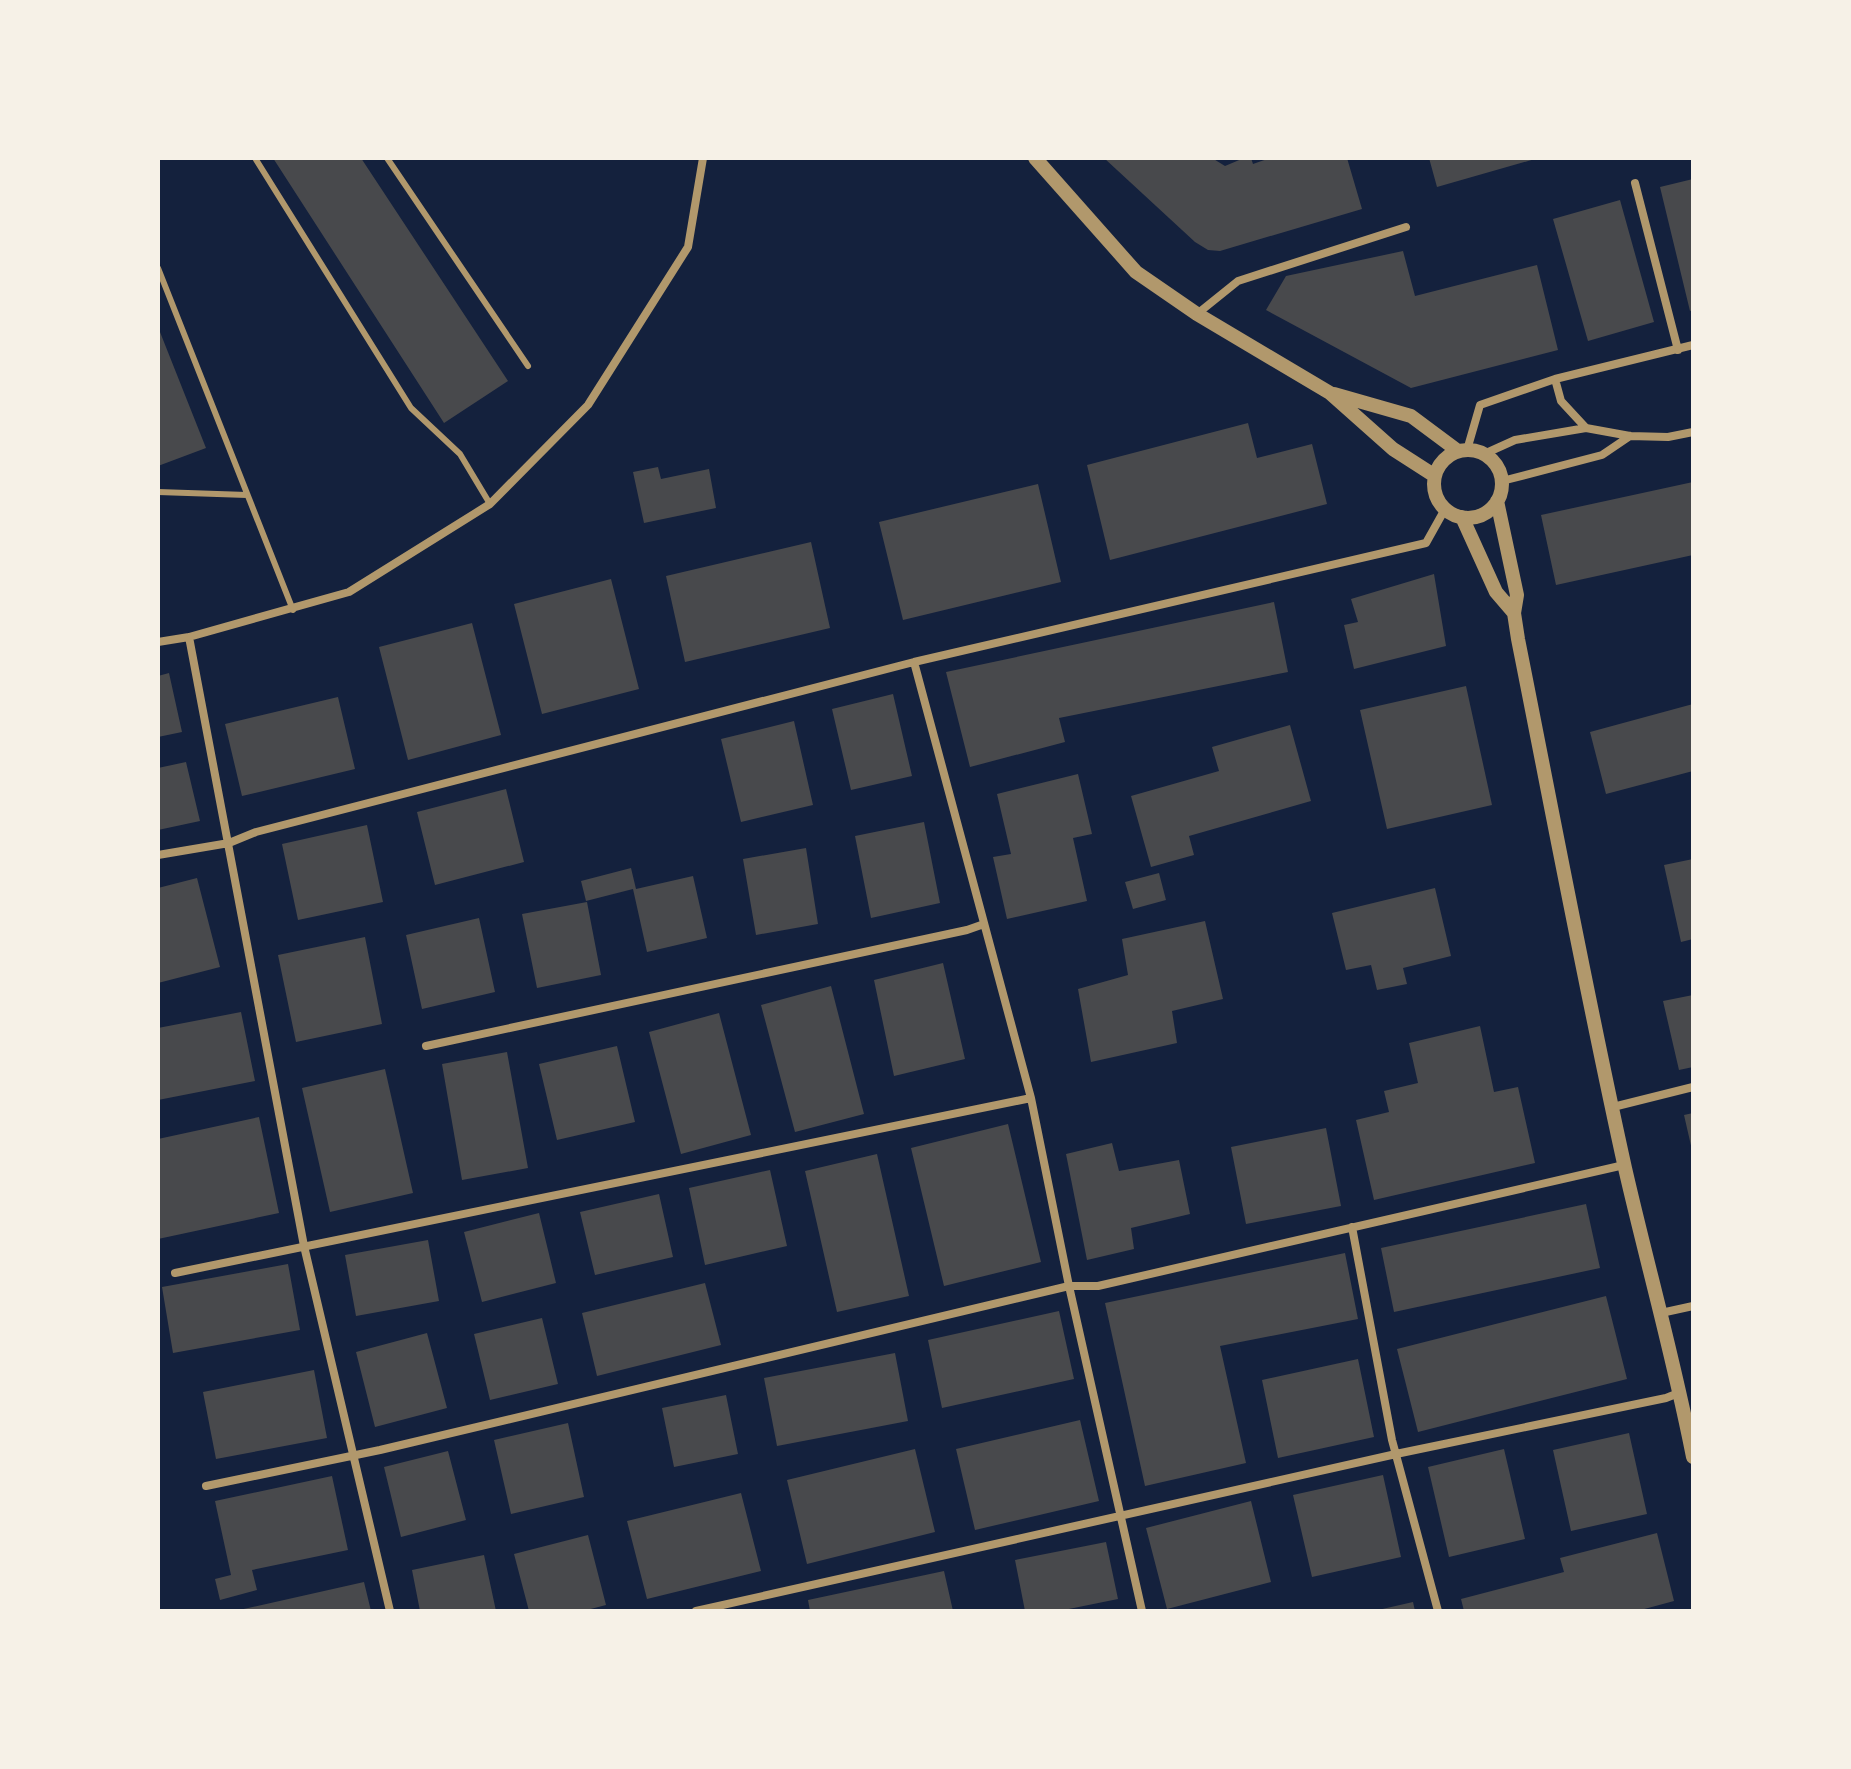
<svg xmlns="http://www.w3.org/2000/svg" width="1851" height="1769" viewBox="0 0 1851 1769" font-family="'Fira Sans Condensed',sans-serif">
<rect width="100%" height="100%" fill="#14213d"/>
<path fill="#48494c" d="M273 158H361L508 381 444 423Z
M1104 158H1212L1225 166 1244 158H1251L1253 164 1270 158H1347L1362 209 1220 251 1208 250 1195 242Z
M1429 158H1535V159L1437 187Z
M1693 179V310L1690 311 1660 187Z
M1620 200 1654 322 1588 341 1553 219Z
M1403 251 1415 296 1537 265 1558 350 1411 388 1266 310 1286 276Z
M158 327 206 448 158 466Z
M1248 423 1257 458 1312 444 1327 504 1110 560 1087 465Z
M658 467 661 479 709 469 716 508 644 523 633 472Z
M1693 482V555L1556 585 1541 515Z
M1038 484 1061 582 903 620 879 522Z
M811 542 830 628 685 662 666 576Z
M1434 574 1446 646 1354 669 1344 625 1358 622 1351 599Z
M611 579 639 689 542 714 514 604Z
M1274 602 1288 672 1059 718 1065 742 970 767 946 672Z
M472 623 501 735 408 760 379 647Z
M169 673 182 732 158 737V676Z
M1466 686 1492 805 1387 829 1360 710Z
M893 694 912 776 851 790 832 709Z
M338 697 355 769 242 796 225 724Z
M1693 704V771L1606 794 1590 732Z
M794 721 813 805 741 822 721 739Z
M1290 725 1311 801 1189 836 1194 855 1151 867 1131 796 1219 771 1212 747Z
M186 762 200 821 158 830V768Z
M1078 774 1092 834 1073 838 1087 901 1007 919 993 857 1011 854 997 794Z
M506 789 524 862 435 885 417 812Z
M924 822 940 903 871 918 855 836Z
M367 825 383 902 298 920 282 844Z
M806 848 818 924 756 935 743 859Z
M1693 859V939L1681 942 1664 865Z
M631 868 636 889 693 876 707 938 647 952 633 889 586 901 581 881Z
M1159 873 1166 900 1133 909 1125 882Z
M197 878 220 967 158 983V888Z
M1435 888 1451 956 1403 968 1407 984 1377 990 1371 965 1346 970 1332 913Z
M587 902 601 975 537 988 522 914Z
M479 918 495 992 422 1009 406 935Z
M1205 921 1223 999 1172 1011 1177 1043 1091 1062 1078 989 1128 975 1122 939Z
M365 937 382 1024 296 1042 278 955Z
M943 963 965 1059 894 1076 874 980Z
M831 986 864 1114 795 1132 761 1005Z
M1693 995V1067L1679 1070 1663 1001Z
M241 1012 255 1081 158 1100V1028Z
M719 1013 751 1135 681 1154 649 1032Z
M1480 1026 1494 1092 1518 1087 1535 1163 1374 1200 1356 1120 1389 1112 1384 1091 1418 1083 1409 1043Z
M617 1046 635 1122 557 1140 539 1064Z
M507 1052 528 1168 462 1180 442 1064Z
M385 1069 413 1193 330 1212 302 1088Z
M1693 1113V1150H1692L1684 1115Z
M259 1117 279 1213 158 1239V1139Z
M1008 1124 1041 1262 944 1286 911 1148Z
M1326 1128 1341 1206 1246 1224 1231 1147Z
M1112 1143 1119 1171 1179 1160 1190 1214 1131 1228 1134 1249 1087 1260 1066 1154Z
M877 1154 909 1296 837 1312 805 1171Z
M770 1170 787 1246 705 1265 689 1188Z
M659 1194 673 1257 595 1275 580 1212Z
M1586 1204 1600 1268 1394 1312 1381 1248Z
M539 1213 556 1283 482 1302 464 1232Z
M428 1240 439 1301 356 1316 345 1255Z
M1345 1253 1358 1319 1220 1346 1246 1463 1145 1486 1105 1303Z
M288 1264 300 1330 173 1353 162 1287Z
M705 1283 721 1345 597 1376 582 1313Z
M1606 1296 1627 1379 1418 1432 1397 1349Z
M1059 1311 1074 1379 942 1408 928 1340Z
M542 1318 558 1384 490 1400 474 1334Z
M427 1333 447 1408 375 1427 356 1352Z
M895 1353 908 1421 777 1446 764 1378Z
M1358 1359 1374 1437 1278 1458 1262 1380Z
M314 1370 327 1438 216 1459 203 1392Z
M726 1395 738 1454 674 1467 662 1408Z
M1080 1420 1099 1501 975 1530 956 1449Z
M568 1423 584 1497 511 1514 494 1440Z
M1629 1433 1647 1514 1571 1531 1553 1450Z
M915 1449 935 1532 807 1564 787 1480Z
M1504 1449 1525 1539 1449 1557 1428 1467Z
M448 1451 466 1520 401 1537 384 1467Z
M1383 1475 1401 1557 1312 1577 1293 1495Z
M332 1476 348 1550 252 1570 257 1590 220 1600 215 1579 231 1575 215 1501Z
M741 1493 761 1571 647 1599 627 1521Z
M1251 1501 1271 1582 1167 1609 1146 1528Z
M1657 1533 1674 1601 1637 1611H1464L1461 1599 1564 1572 1560 1558Z
M588 1535 606 1605 583 1611H529L514 1554Z
M1106 1542 1118 1599 1059 1611H1025L1015 1560Z
M484 1555 496 1611H420L412 1570Z
M944 1571 953 1611H810L808 1600Z
M364 1582 371 1611H239V1610Z
M1413 1602 1415 1611H1378V1610Z"/>
<g fill="none" stroke-linecap="round" stroke-linejoin="round">
<path stroke="#b1986c" stroke-width="6" d="M255 158 411 408 460 454 490 504
M387 158 528 366
M158 268 293 610
M158 492 247 495"/>
<path stroke="#b1986c" stroke-width="8" d="M1635 183 1678 350
M1197 314 1238 281 1406 227
M1555 379 1561 401 1586 428
M1467 450 1480 405 1555 379 1693 345
M1484 454 1515 440 1586 428 1630 436 1668 437 1693 432
M1502 481 1602 455 1630 436
M189 637 304 1246 390 1611
M158 642 189 637 349 592 490 504 588 405 688 247 703 158
M914 662 1031 1098 1069 1286 1142 1611
M158 855 229 843 256 832 914 662 1426 543 1445 509
M426 1046 967 930 984 924
M1613 1107 1693 1087
M1352 1227 1392 1440 1438 1611
M175 1273 1031 1098
M1661 1313 1693 1306
M206 1486 380 1450 1069 1286H1098L1624 1165
M696 1611 1396 1454 1666 1398 1681 1392"/>
<path stroke="#b1986c" stroke-width="14" d="M1035 158 1136 272 1197 314 1330 393 1393 449 1435 476
M1334 394 1411 416 1458 451
M1434 484a34 34 0 1 1 68 0a34 34 0 1 1-68 0Z
M1497 501 1517 595 1514 613 1518 639C1553 815 1586 992 1625 1168 1647 1264 1674 1359 1693 1457
M1462 517 1496 592 1514 613"/>
</g>
<rect width="1851" height="1769" fill="none" stroke="#f6f1e7" stroke-width="320"/>
</svg>
